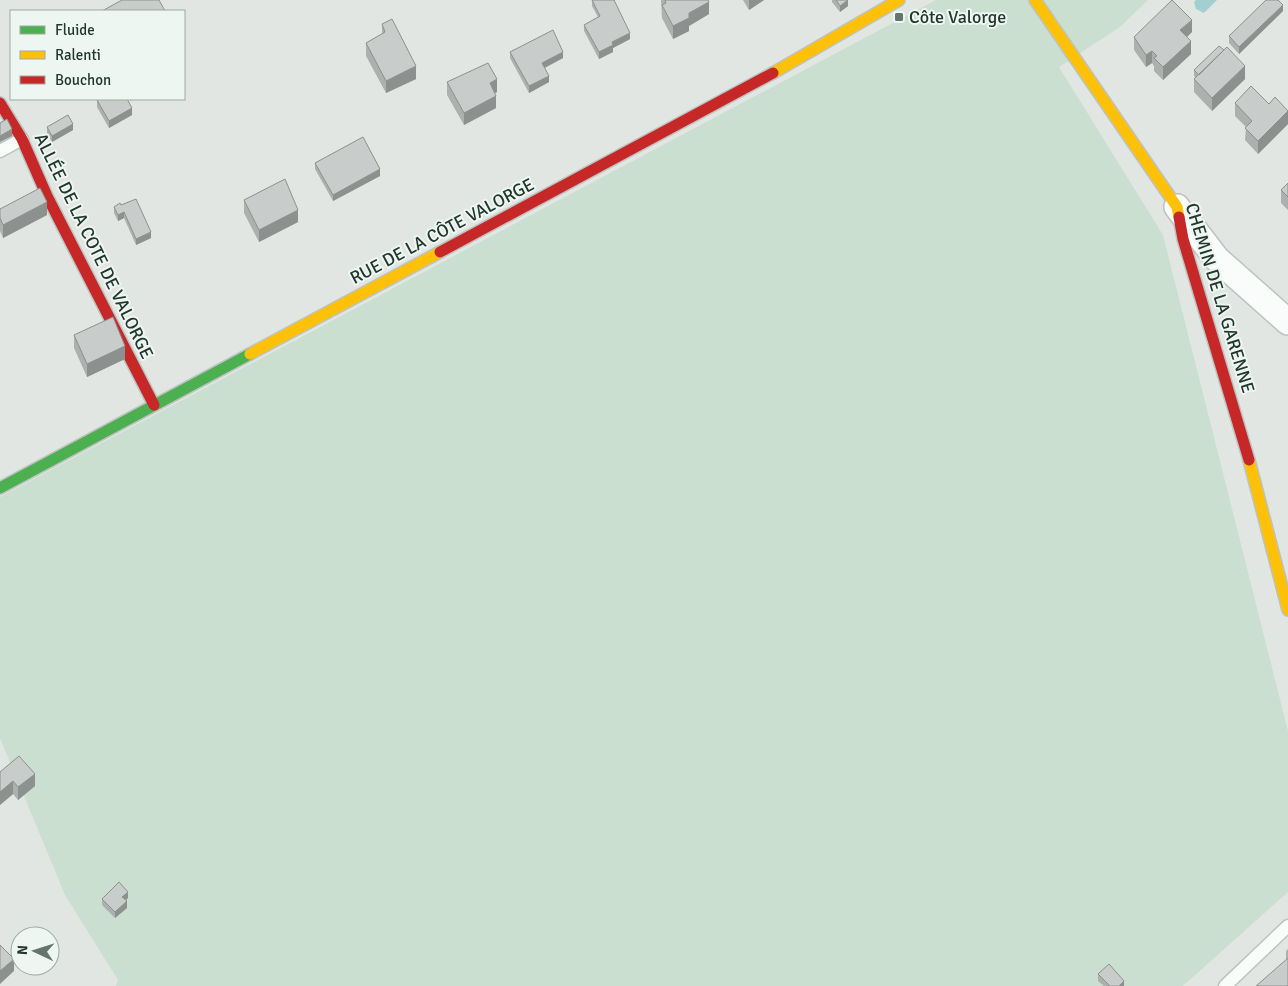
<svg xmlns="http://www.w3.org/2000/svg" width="1288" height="986" viewBox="0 0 1288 986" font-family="Signika,sans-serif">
<rect width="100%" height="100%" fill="#e1e6e3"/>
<path fill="#cadfcf" d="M936 0H1148L1120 27 1059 67 1163 235 1288 731V892L1183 986H116L118 980 65 895 0 738V497Z"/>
<path fill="#a3cfd2" d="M1196 0H1217L1204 13 1196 9 1194 2Z"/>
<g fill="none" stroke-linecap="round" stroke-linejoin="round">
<defs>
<path id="lane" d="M0 151 22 139
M1225 986 1288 926"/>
<path id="street" d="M1177 207 1217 259 1288 322"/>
<path id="fast" d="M0 488 250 354"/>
<path id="slow" d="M1035 0 1177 207 1179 217
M773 73 899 0
M250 354 440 252
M1249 460 1288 610"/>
<path id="jam" d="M0 103 22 139 47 196 154 405
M1179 217 1183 239 1249 460
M440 252 773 73"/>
</defs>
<use href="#lane" stroke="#bec3c0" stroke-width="15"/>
<use href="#street" stroke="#bec3c0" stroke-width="28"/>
<use href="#fast" stroke="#bdc3c0" stroke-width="14"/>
<use href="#slow" stroke="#bdc3c0" stroke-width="14"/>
<use href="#jam" stroke="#bdc3c0" stroke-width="14"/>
<use href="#lane" stroke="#fafbfb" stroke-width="12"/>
<use href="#street" stroke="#fafbfb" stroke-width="25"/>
<use href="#fast" stroke="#4caf50" stroke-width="11"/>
<use href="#slow" stroke="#ffc107" stroke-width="11"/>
<use href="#jam" stroke="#c62828" stroke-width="11"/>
</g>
<path fill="#acb0af" d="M592 0H614L630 39 613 48V52L599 59 584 31V25L598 17 592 6Z
M661 0H708L709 14 689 26V31L673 39 662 18Z
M743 0H764L749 10Z
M832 0H848V6L840 12 832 2Z
M1283 11 1239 54 1229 43V36Z
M382 24 416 79 386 93 366 56V43L382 34Z
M1192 32 1187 37 1191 54 1163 80 1154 71V66L1152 63 1146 67 1134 50V37Z
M510 52 563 58 545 68 549 82 529 93 510 58Z
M1194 70 1245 79 1212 111 1194 92V79L1196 78 1194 76Z
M447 82 497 92 495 93 496 108 464 125 447 95Z
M97 100 132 115 109 128 97 107Z
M1235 103 1269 104 1288 111V124L1258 154 1245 140 1246 127 1235 116Z
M47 127 73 130 52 142 47 134Z
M315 163 380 176 333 201 315 169Z
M1288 183V210L1281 203V190Z
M244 200 298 222 259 242 244 213Z
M121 205 151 238 136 245 124 218 118 221 114 213V207Z
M47 215 3 238 0 231V218Z
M74 335 125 359 87 377 74 348Z
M0 772 35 786 18 800 13 794 0 805Z
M128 898 126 900 127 908 115 918 102 905V899Z
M1288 949V986L1286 960V951Z
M1098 974 1124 986H1104L1098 981Z"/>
<path fill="#8c908e" d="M749 0H764L749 10Z
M848 0V6L840 12V6Z
M709 2V14L689 26V31L673 39V26L689 13Z
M1283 5V11L1239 54V47Z
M1192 20V32L1180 43V30Z
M630 33V39L613 48V52L599 59V52L612 42Z
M1191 41V54L1163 80V67Z
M1152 51V63L1146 67V55Z
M563 52V58L542 69V63Z
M416 66V79L386 93V81Z
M1245 66V79L1212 111V98Z
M549 76V82L529 93V86Z
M497 79V92L490 96V83Z
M496 96V108L464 125V113Z
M132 108V115L109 128V121Z
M1288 111V124L1258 154V141Z
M73 124V130L52 142V136Z
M12 129V136L0 142V136Z
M380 169V176L333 201V195Z
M47 202V215L3 238V225Z
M298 210V222L259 242V230Z
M124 212V218L118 221V215Z
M151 232V238L136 245V239Z
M125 346V359L87 377V364Z
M35 774V786L18 800V787Z
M13 781V794L0 805V792Z
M128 892V898L122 903V897Z
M127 901V908L115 918V912Z
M14 959V971L0 984V971Z
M1124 981V986H1119Z"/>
<path fill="#c8cdcb" stroke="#8c908e" d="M122 0H159L165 11H102Z
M592 0H614L630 33 612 42 613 45 599 52 584 25 600 16Z
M665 0H708L709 2 689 13V18L673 26 662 5 666 3Z
M836 0H848L840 6Z
M1172 0 1192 20 1180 30 1191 41 1163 67 1154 58 1157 56 1152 51 1146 55 1134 37Z
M1266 0H1278L1283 5 1239 47 1229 36Z
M392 19 416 66 386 81 366 43 385 32 382 24Z
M553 30 563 52 542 63 549 76 529 86 510 52Z
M1219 46 1224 50 1199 75 1194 70Z
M1227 47 1245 66 1212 98 1194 79Z
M488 63 497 79 490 83 496 96 464 113 447 82Z
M1251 86 1269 104 1275 97 1288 111 1258 141 1245 128 1252 121 1235 103Z
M100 99H127L132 108 109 121 97 100Z
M68 115 73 124 52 136 47 127Z
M7 119 12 129 0 136V123Z
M363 137 380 169 333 195 315 163Z
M285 179 298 210 259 230 244 200Z
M1288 183V197L1281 190Z
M40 188 47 202 3 225 0 218V209Z
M136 199 151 232 136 239 124 212 118 215 114 207 120 203 121 205Z
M113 317 125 346 87 364 74 335Z
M19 756 35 774 18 787 13 781 0 792V772Z
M119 882 128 892 122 897 127 901 115 912 102 899Z
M0 945 14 959 0 971Z
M1288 958V986H1256Z
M1109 964 1124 981 1119 986H1110L1098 974Z"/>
<rect fill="#64746e" stroke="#eef6f1" stroke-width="2" x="894" y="12" width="10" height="10" rx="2.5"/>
<g text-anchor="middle" stroke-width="4" stroke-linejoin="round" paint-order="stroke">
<g font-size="18" fill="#21372f" stroke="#eef6f1" text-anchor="start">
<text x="909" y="23">Côte Valorge</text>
</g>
<g font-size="18" fill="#21372f" stroke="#eef6f1">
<text transform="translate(442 231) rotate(-28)" y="6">RUE DE LA CÔTE VALORGE</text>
<text transform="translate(94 246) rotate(64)" y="6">ALLÉE DE LA COTE DE VALORGE</text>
<text transform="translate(1220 298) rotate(73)" y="6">CHEMIN DE LA GARENNE</text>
</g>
</g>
<rect x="10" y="10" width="175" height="90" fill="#eef6f1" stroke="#9caaa3"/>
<rect x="20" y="26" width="25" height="8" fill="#4caf50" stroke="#9caaa3"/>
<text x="55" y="35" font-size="15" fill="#21372f">Fluide</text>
<rect x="20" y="51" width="25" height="8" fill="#ffc107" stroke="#9caaa3"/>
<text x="55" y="60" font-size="15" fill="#21372f">Ralenti</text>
<rect x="20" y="76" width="25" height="8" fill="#c62828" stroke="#9caaa3"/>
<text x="55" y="85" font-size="15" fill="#21372f">Bouchon</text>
<g transform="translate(35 951) rotate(274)"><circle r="24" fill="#eef6f1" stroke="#9caaa3"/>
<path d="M0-4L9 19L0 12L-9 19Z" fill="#64746e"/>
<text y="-8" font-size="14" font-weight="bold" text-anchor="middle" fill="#21372f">N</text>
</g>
</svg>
